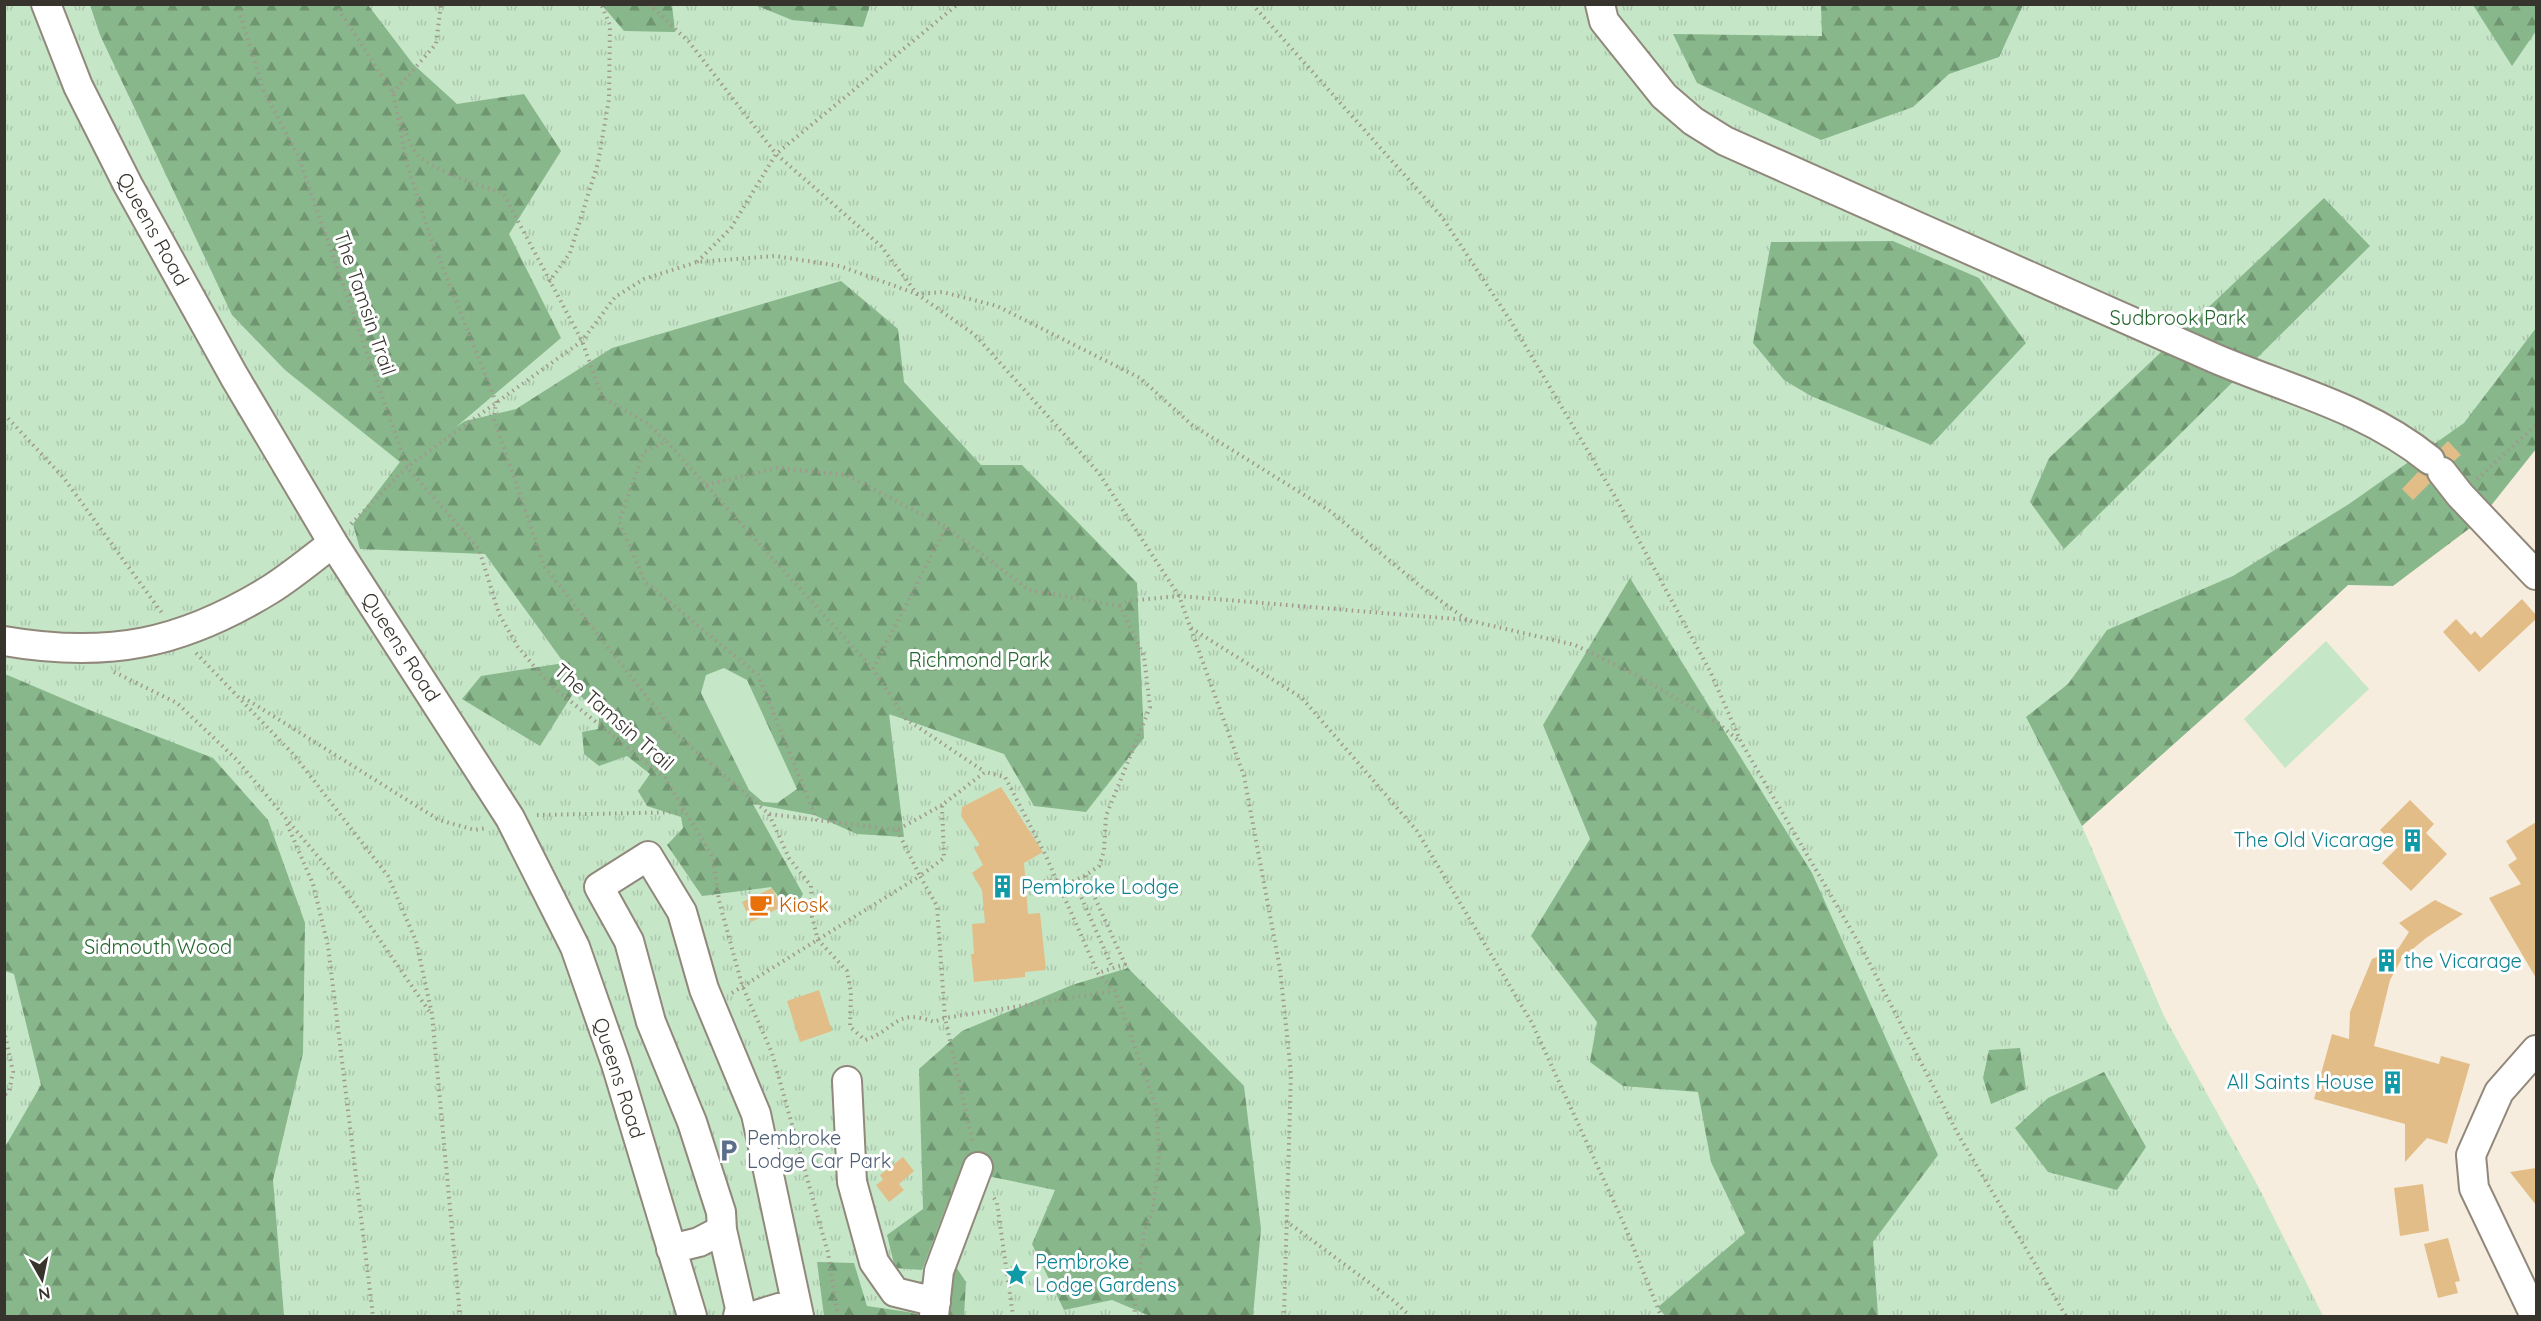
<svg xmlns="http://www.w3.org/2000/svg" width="2541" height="1321" viewBox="0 0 2541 1321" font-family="Quicksand,sans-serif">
<defs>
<pattern id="grass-tufts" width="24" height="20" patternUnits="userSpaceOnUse" patternTransform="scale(1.5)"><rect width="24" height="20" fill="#c6e6c8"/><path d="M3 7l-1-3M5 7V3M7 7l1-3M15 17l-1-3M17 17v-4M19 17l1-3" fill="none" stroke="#abc6ac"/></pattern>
<pattern id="forest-firs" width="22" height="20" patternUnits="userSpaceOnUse" patternTransform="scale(1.5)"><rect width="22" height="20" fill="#87b78a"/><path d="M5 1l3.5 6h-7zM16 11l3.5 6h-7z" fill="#6f9571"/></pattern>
</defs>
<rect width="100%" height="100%" fill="#f7edde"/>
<path fill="url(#grass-tufts)" d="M5 5H2536V421L2348 585 2250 676 2082 826 2164 1016 2259 1188 2323 1316H5Z"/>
<path fill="url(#forest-firs)" d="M90 5H368L413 64 457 104 524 94 561 151 509 234 561 338 456 427 465 421 516 409 612 348 841 281 898 329 904 382 981 465H1022L1137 583 1144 738 1086 812 1034 806 1004 754 889 714 904 837 857 834 814 815 753 804 803 894 792 914 771 887 702 896 667 845 683 828 681 817 647 806 638 791 650 774 627 756 599 766 584 754 582 732 598 729 600 710 574 692 540 746 462 699 481 676 564 663 485 554 360 549 353 524 400 462 285 370 232 315 100 35Z
M602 5H672L675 32 624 31Z
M755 5H870L863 27 792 20Z
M1821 5V4L2023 5 1999 57 1949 74 1913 107 1821 140 1697 83 1673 34 1822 36Z
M2473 5H2536V31L2512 66Z
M2324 198 2370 246 2064 549 2030 502 2049 458Z
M1893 241 1979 278 2026 343 1931 445 1811 396 1784 380 1753 343 1771 242Z
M2536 328V449L2478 522 2393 586 2348 585 2250 676 2082 826 2026 717 2068 684 2107 630 2233 576 2349 504 2464 423Z
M1630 578 1812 873 1938 1155 1873 1242 1878 1316H1665L1658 1307 1745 1233 1711 1162 1698 1092 1623 1086 1590 1062 1597 1022 1531 936 1590 839 1543 725Z
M5 674 92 711 213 758 268 820 305 923 303 1053 273 1180 284 1316H5V1147L41 1085 14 974 5 971Z
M1128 968 1244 1086 1261 1229 1253 1316H1150L1112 1300 1064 1310 1032 1244 1055 1190 992 1177 954 1186 922 1270 895 1268 887 1235 923 1209 919 1069 962 1031 1072 985Z
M2020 1048 2026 1089 1991 1104 1983 1078 1989 1050Z
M2104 1072 2146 1147 2117 1190 2048 1172 2015 1128 2048 1098Z
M817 1262 854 1263 867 1306 908 1312 924 1316H824Z
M954 1264 966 1282 964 1316H942Z"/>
<path fill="#c6e6c8" d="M2326 641 2369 689 2285 768 2244 719Z
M724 668 747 680 797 789 777 803 763 802 749 790 701 693 706 675Z"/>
<path fill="#e2bd87" d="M2448 441 2461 455 2454 461 2446 456 2441 448Z
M2418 472 2426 476 2430 483 2413 500 2402 489Z
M2522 599 2536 615V619L2479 672 2443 632 2456 619 2471 635 2475 631 2481 638Z
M1001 787 1043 852 1024 863 1028 914 1040 913 1046 970 1025 972V977L974 982 971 954H974L972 924 985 923 982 890 972 873 983 865 974 848 980 845 961 816 962 807Z
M2410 800 2434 824 2426 833 2447 854 2411 891 2382 863 2398 847 2380 830Z
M2536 822V978L2489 898 2521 884 2508 865 2517 859 2506 841Z
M772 888 781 907 751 922 742 902Z
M2435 900 2463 914 2426 938 2402 958 2390 980 2374 1046 2439 1064 2441 1056 2470 1064 2447 1144 2427 1138 2405 1162V1124L2314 1099 2332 1034 2349 1039 2350 1012 2372 959 2398 949 2409 932 2399 923Z
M819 990 832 1031 800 1042 787 1001Z
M903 1157 914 1171 899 1184 904 1190 889 1202 876 1185 883 1180 880 1175Z
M2536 1168V1205L2510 1172Z
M2423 1184 2429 1231 2400 1236 2394 1188Z
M2448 1238 2460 1281 2455 1282 2458 1293 2438 1298 2424 1244Z"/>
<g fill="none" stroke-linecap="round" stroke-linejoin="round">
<defs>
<path id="minor" d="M46 4 78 86 128 185 234 376 333 543 510 818 575 947 616 1064 692 1316
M1600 4 1604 21 1664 96 1693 121 1725 141C1888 213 2051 287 2214 358 2289 390 2366 408 2430 460
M2442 472 2460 495 2536 575
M4 641C108 659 182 644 271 589 293 575 313 558 333 543
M847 1081 852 1182 874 1262 895 1292 936 1302
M722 1230 740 1308 738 1316
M671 1249 699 1242 722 1230 721 1212 692 1122 651 1022 629 941 599 887 648 856 682 912 704 989 756 1114 799 1316
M753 1316 795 1303
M934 1316 939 1271 978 1167
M2535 1316 2474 1188 2471 1155 2499 1092 2536 1050"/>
</defs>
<use href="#minor" stroke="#91887b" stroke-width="32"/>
<path stroke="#a0998e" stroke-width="4" stroke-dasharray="1.5 4.5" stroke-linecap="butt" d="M237 4 264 91 298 156 407 467 479 549 499 614 518 647 548 683 665 778 713 857 719 901 742 985 772 1053 828 1253 838 1316
M335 4 393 93 407 164 429 233 496 402 494 419 544 566 676 734 769 814 816 820
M649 4 689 42 776 154 881 246 917 294 943 292 997 306 1140 378 1192 425 1330 511 1419 585 1467 620 1575 645 1638 676 1718 723 1740 742
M1252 4 1442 217 1510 320 1617 500 1710 671 1741 742 1860 945 1959 1136 2066 1316
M393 93 436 44 441 4
M400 117C404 129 411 150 421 158 444 175 476 184 503 193L582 341 602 397 648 424 666 441
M697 262 731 228 776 154 958 4
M549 282 570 253 598 163 609 99 610 25 601 4
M4 414 63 477 162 613
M2477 479 2536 425
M706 485 777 468 846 475 946 527 1029 590 1120 606 1144 656 1150 707 1106 816 1104 851 1099 866 1086 875 1061 887
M351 524 407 467 582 341 615 297 644 279 697 262 775 256 840 266 917 294 975 335 1098 472 1179 596 1244 776 1280 969 1291 1073 1284 1316
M1120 606 1128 601 1179 596 1467 620
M1191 628 1302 698 1417 831 1532 1023 1624 1224 1661 1316
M196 653 294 755 388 876 416 941 432 1014 460 1316
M873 669 946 527
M114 672 177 703 236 759 342 885 429 1011
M243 697 439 820 475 830 487 828
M942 805 897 830 817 820 758 675 645 582 619 521 644 452 666 441 873 669 906 719 985 772
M769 814 789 858 811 886 812 917 818 940 847 971 851 993 850 1027 865 1040C896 1030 896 1007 934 1022L945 1018 1114 991
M537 815 686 812
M287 824 313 884 328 946 373 1316
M897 830 920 876 944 858 942 805 985 772 1005 777 1045 854 1098 973 1115 991 1156 1107 1159 1155 1153 1210 1144 1232 1134 1316
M1085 876 1125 964 1098 973
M1074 881 1113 969
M1026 883 1058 880
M732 993 920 876 937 906 945 1018 973 1143
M4 1030 13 1072 9 1092 4 1095
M994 1198 997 1203 1013 1316
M1286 1221 1394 1301 1410 1316"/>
<use href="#minor" stroke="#fff" stroke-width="28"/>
</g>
<defs>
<symbol id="building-bare" viewBox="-9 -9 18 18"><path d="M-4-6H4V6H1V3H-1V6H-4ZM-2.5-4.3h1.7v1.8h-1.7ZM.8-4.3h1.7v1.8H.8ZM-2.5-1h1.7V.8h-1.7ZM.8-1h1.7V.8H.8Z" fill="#0f9aa8" stroke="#fff" stroke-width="2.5" paint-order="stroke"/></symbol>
<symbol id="cafe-bare" viewBox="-9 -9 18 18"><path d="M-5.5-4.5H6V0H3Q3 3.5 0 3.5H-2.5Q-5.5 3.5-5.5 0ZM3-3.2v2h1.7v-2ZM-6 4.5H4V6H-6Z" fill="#e8710a" stroke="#fff" stroke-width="2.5" paint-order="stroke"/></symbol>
<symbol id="parking-bare" viewBox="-9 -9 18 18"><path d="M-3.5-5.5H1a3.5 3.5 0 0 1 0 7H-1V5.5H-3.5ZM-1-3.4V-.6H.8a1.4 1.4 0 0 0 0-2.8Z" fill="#5c6f8a" stroke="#fff" stroke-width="2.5" paint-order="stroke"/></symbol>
<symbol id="sight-bare" viewBox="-9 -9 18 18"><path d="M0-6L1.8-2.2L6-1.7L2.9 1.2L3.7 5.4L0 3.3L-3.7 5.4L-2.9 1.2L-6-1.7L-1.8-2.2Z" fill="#0f9aa8" stroke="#fff" stroke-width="2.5" paint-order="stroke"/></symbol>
</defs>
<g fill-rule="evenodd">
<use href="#building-bare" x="2396" y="824" width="33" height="33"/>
<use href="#building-bare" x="986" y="870" width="33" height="33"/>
<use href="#cafe-bare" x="744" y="888" width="33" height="33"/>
<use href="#building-bare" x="2370" y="944" width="33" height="33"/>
<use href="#building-bare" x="2376" y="1066" width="33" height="33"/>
<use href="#parking-bare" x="712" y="1134" width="33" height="33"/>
<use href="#sight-bare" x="1000" y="1258" width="33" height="33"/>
</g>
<g text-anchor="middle" stroke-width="6" stroke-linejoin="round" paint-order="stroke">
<g font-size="20" fill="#37332d" stroke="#fff">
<text transform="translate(153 229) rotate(61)" y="7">Queens Road</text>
<text transform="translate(365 303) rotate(71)" y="7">The Tamsin Trail</text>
<text transform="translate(401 647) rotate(57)" y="7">Queens Road</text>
<text transform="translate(614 717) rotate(41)" y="7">The Tamsin Trail</text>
<text transform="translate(619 1078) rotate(72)" y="7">Queens Road</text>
</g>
<g font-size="20" fill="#24672e" stroke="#fff">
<text x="2178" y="325">Sudbrook Park</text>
<text x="979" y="667">Richmond Park</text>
<text x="158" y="954">Sidmouth Wood</text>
</g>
<g font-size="20" fill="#0d838f" stroke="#fff" text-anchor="start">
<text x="2394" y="847" text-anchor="end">The Old Vicarage</text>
<text x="1021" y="894">Pembroke Lodge</text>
<text x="2404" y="968">the Vicarage</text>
<text x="2374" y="1089" text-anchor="end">All Saints House</text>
<text x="1035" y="1269">Pembroke<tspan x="1035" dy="23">Lodge Gardens</tspan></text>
</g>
<g font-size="20" fill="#c56008" stroke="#fff" text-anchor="start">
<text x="779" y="912">Kiosk</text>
</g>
<g font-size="20" fill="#4e5e75" stroke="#fff" text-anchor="start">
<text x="747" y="1145">Pembroke<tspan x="747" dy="23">Lodge Car Park</tspan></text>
</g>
</g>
<rect width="2541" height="1321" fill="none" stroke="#37332d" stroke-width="12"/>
<g transform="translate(42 1279) rotate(171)" stroke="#ffffff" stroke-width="4.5" paint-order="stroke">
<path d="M0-4.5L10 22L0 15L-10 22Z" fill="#37332d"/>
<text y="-9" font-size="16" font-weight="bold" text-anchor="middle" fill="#37332d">N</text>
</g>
</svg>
